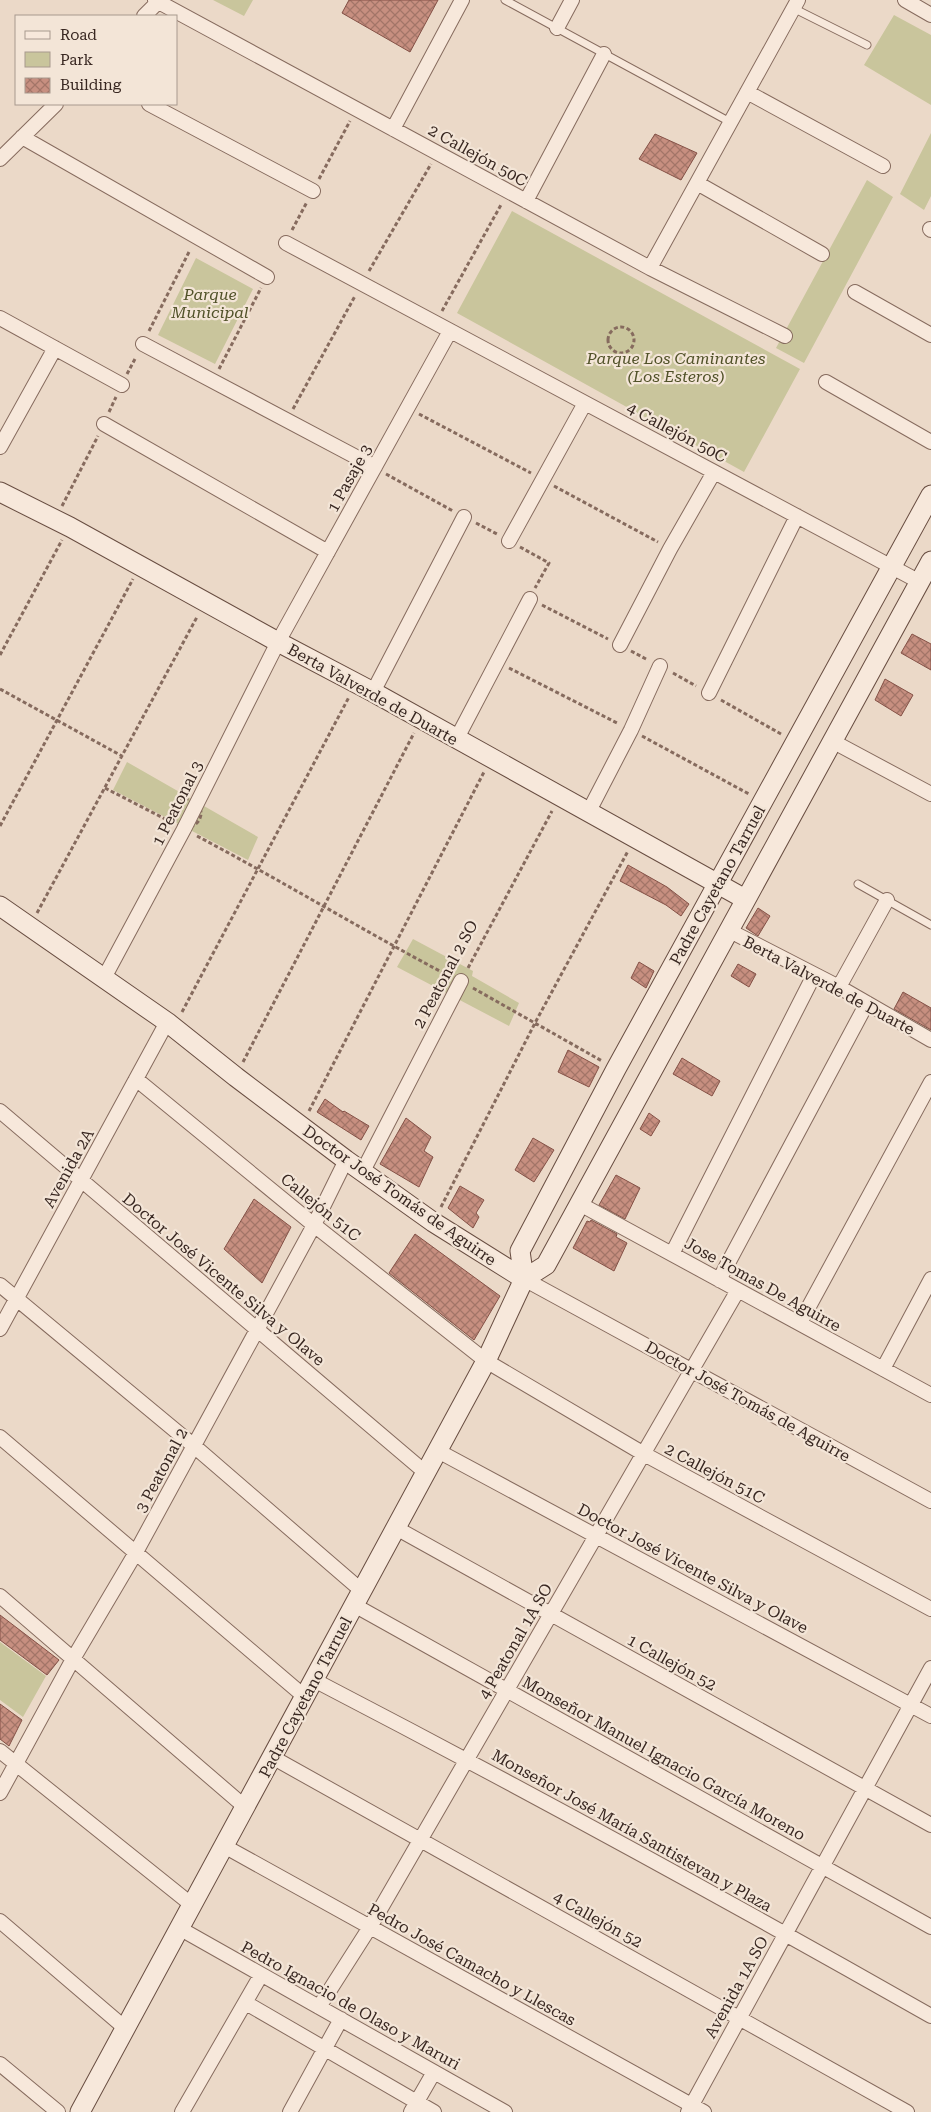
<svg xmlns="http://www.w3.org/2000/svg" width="931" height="2112" viewBox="0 0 931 2112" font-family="'Roboto Serif',serif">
<defs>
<pattern id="building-cross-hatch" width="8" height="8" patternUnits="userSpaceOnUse" patternTransform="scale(1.25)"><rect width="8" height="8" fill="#c78f80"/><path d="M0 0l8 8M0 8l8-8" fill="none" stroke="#a37568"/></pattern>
</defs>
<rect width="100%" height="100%" fill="#ebd9c8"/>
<path fill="#c9c59c" d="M213 0H253L244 16Z
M894 15 931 35V105L864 65Z
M931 133V196L924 210 900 194Z
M867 180 893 197 804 363 776 348Z
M512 211 800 369 744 472 457 313Z
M196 258 253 289 215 364 158 335Z
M127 762 258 837 248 860 113 790Z
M413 939 473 971 472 976 519 1003 509 1026 397 967Z
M0 1642 46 1676 23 1717 0 1700Z"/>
<path fill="url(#building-cross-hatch)" stroke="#845146" d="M349 0H438L410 52 342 13Z
M655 134 697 153 681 180 639 159Z
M912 634 931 644V670L901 653Z
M885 679 913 695 901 716 875 700Z
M628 865 667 887 689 904 681 916 666 905 620 881Z
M758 908 770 916 758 936 746 928Z
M639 962 654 971 646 988 631 978Z
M738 964 756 974 749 987 731 976Z
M903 992 931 1008V1030L894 1009Z
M568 1050 599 1067 589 1087 558 1072Z
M682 1058 720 1081 712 1096 673 1074Z
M325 1099 343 1112 344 1111 369 1126 361 1140 317 1112Z
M649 1113 660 1121 651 1136 640 1129Z
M406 1118 431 1137 424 1151 433 1157 419 1187 380 1164Z
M533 1138 554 1150 534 1182 515 1170Z
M616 1175 640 1188 625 1219 599 1205Z
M460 1186 484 1200 476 1213 479 1217 473 1228 448 1208Z
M254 1199 291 1227 262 1283 224 1249Z
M591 1220 617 1234 616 1237 627 1243 614 1271 573 1248 587 1221 590 1222Z
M415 1234 500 1296 474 1340 389 1273Z
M0 1615 59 1660 47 1675 0 1640Z
M0 1704 22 1720 9 1746 0 1739Z"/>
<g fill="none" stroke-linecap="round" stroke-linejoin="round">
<defs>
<path id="lane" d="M505 0 730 122
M793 8 867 45
M858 884 931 925"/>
<path id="street" d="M155 0 650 268 785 336
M905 0 931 15
M144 16 160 0
M557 28 572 0
M747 92 883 166
M149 104 313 191
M393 129 462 0
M22 137 267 277
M0 159 56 104
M697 183 822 254
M526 201 604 54
M930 229 931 230
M286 243 920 582
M650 268 798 0
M855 292 931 335
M0 318 122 385
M143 344 375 467
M826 382 931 442
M104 424 328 552
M0 447 55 348
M509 541 585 403
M620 645 670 549 714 472
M373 692 464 517
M709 693 797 516
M456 740 530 599
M832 741 931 794
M589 811 631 730 660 666
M728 930 839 987 931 1040
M104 978 184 829 278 642 450 331
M839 987 887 900
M136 1079 314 1225 486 1361 644 1454 931 1609
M0 1111 426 1473
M363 1171 461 981
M578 1203 931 1395
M672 1254 814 975
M524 1279 931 1501
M719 1280 867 1003
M0 1285 194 1446 362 1591
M800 1323 931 1082
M0 1329 167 1022
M883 1369 931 1279
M0 1437 305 1697
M438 1451 931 1716
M396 1528 931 1825
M0 1596 245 1807
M354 1605 931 1927
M314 1680C522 1788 727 1900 931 2016
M0 1751 192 1905
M272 1757 907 2112
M0 1793 73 1659 135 1554 314 1225 346 1160
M224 1846 704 2112
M0 1921 125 2028
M179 1928 505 2112
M246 2003 434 2112
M319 2007 370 1927 738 1290
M0 2064 58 2112
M182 2112 261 1975
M290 2112 341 2019
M411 2112 434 2072
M688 2112 931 1668"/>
<path id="secondary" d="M0 492 70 527 278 642 373 692 745 899
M0 906 167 1022 236 1077 346 1160 433 1222 524 1279
M524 1279 520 1251 616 1069 931 495
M80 2112 486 1361 524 1279 546 1265 931 561"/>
</defs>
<use href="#lane" stroke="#866b5e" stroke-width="9"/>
<use href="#street" stroke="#866b5e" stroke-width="16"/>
<use href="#secondary" stroke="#684d41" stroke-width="21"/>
<path stroke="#866b5e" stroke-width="3" stroke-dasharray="4 2.5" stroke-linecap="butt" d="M319 179 350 121
M292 230 307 202
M369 271 431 164
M442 311 502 203
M608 340a13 13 0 1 1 26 0a13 13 0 1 1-26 0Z
M149 331 190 250
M219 369 261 288
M127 374 136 357
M293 409 355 296
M109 412 116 397
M419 414 531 473
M386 474 453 511
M554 486 658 542
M62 506 98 436
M476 523 497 534
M520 547 549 563 535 588
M542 605 608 639
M631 651 648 660
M0 655 62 540
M509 668 619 724
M673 673 696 686
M0 689 122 756
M721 700 781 734
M642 736 749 794
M105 788 171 822
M173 813a14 14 0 1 1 28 0a14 14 0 1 1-28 0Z
M0 826 133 579
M197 836C282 881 364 931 449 976
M37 913 197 617
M468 968 552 811
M473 988 602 1061
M182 1012 349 697
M243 1062 414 733
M309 1111 484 772
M441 1207 535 1023 628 851"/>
<use href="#lane" stroke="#f7e8db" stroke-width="7"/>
<use href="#street" stroke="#f7e8db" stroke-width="14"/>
<use href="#secondary" stroke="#f7e8db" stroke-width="19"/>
</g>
<g text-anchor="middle" stroke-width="4.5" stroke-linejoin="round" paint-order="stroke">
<g font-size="16" fill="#382721" stroke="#f3e5d7">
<text transform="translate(478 155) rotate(29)" y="6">2 Callejón 50C</text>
<text transform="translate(677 432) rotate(28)" y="6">4 Callejón 50C</text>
<text transform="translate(349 478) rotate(-61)" y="6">1 Pasaje 3</text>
<text transform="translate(373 694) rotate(29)" y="6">Berta Valverde de Duarte</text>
<text transform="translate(177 803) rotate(-63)" y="6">1 Peatonal 3</text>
<text transform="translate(717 885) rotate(-61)" y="6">Padre Cayetano Tarruel</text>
<text transform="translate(445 974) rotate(-62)" y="6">2 Peatonal 2 SO</text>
<text transform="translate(829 985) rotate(28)" y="6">Berta Valverde de Duarte</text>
<text transform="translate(68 1168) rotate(-61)" y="6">Avenida 2A</text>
<text transform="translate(400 1195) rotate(35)" y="6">Doctor José Tomás de Aguirre</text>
<text transform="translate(321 1207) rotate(39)" y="6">Callejón 51C</text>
<text transform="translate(224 1279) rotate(40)" y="6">Doctor José Vicente Silva y Olave</text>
<text transform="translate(763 1284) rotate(29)" y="6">Jose Tomas De Aguirre</text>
<text transform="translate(748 1401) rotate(29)" y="6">Doctor José Tomás de Aguirre</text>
<text transform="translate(161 1470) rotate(-62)" y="6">3 Peatonal 2</text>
<text transform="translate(715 1473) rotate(28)" y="6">2 Callejón 51C</text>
<text transform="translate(693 1568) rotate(28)" y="6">Doctor José Vicente Silva y Olave</text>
<text transform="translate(515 1641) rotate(-60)" y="6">4 Peatonal 1A SO</text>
<text transform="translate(672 1662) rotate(29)" y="6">1 Callejón 52</text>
<text transform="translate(305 1697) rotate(-62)" y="6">Padre Cayetano Tarruel</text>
<text transform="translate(664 1758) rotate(29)" y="6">Monseñor Manuel Ignacio García Moreno</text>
<text transform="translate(632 1830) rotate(29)" y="6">Monseñor José María Santistevan y Plaza</text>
<text transform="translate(598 1919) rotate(29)" y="6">4 Callejón 52</text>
<text transform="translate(472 1964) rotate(29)" y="6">Pedro José Camacho y Llescas</text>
<text transform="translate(736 1987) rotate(-61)" y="6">Avenida 1A SO</text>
<text transform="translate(351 2005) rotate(29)" y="6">Pedro Ignacio de Olaso y Maruri</text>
</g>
<g font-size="16" font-style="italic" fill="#515229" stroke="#f3e5d7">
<text x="210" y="300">Parque<tspan x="210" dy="18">Municipal</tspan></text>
<text x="676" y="364">Parque Los Caminantes<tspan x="676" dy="18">(Los Esteros)</tspan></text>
</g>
</g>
<rect x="15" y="15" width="162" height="90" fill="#f3e5d7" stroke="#a8998e"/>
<rect x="25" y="31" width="25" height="8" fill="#f7e8db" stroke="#a8998e"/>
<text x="60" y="40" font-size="15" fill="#382721">Road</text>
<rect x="25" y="52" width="25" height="15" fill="#c9c59c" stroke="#a8998e"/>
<text x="60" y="65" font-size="15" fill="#382721">Park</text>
<rect x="25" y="78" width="25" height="15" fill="url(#building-cross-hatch)" stroke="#a8998e"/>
<text x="60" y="90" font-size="15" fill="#382721">Building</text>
</svg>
